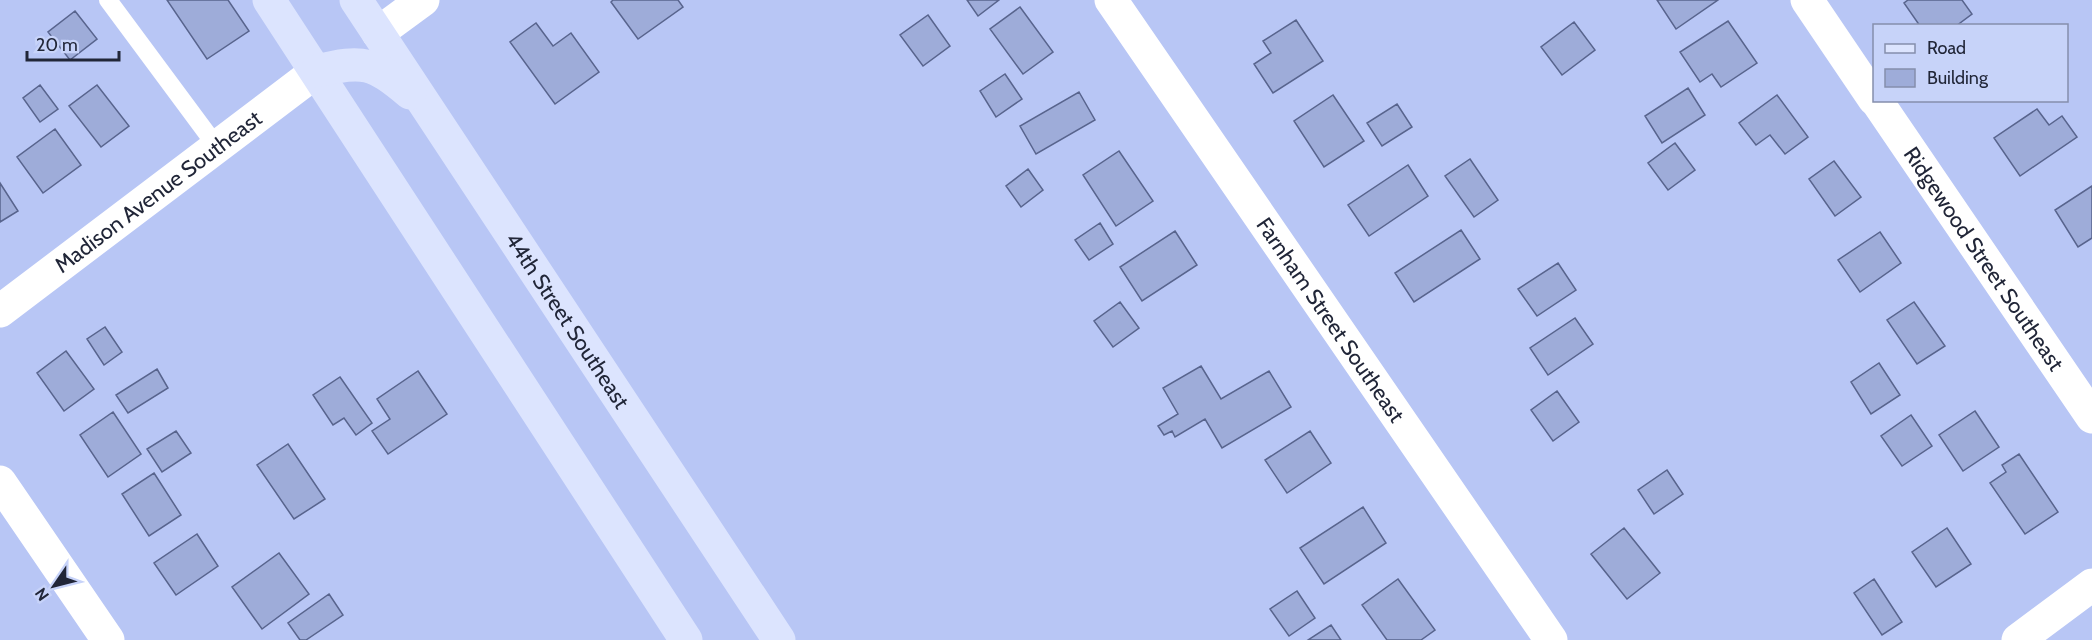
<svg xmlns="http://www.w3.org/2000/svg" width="2092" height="640" viewBox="0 0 2092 640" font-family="Cabin,sans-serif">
<rect width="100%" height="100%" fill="#b8c6f5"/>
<path fill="#9eacd9" stroke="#58648d" stroke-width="1.5" d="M167 0H228L249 31 207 59Z
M613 0H678L683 7 638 39 611 2Z
M967 0H999L978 16Z
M1657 0H1718L1676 29Z
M1908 0H1962L1972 14 1956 26H1920L1904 3Z
M1020 7 1053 52 1023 74 990 29Z
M75 11 97 39 70 60 48 32Z
M928 15 950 46 923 66 900 35Z
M1296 20 1323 61 1273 93 1254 64 1271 53 1263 41Z
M1728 21 1757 63 1721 87 1712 74 1700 82 1680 52Z
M1574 22 1595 50 1562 75 1541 47Z
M536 23 553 46 571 33 599 72 555 104 510 42Z
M1005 74 1022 99 996 117 980 91Z
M40 85 58 109 40 122 23 98Z
M97 85 129 126 101 147 69 106Z
M1688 88 1705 115 1662 143 1645 116Z
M1079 92 1095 120 1036 154 1020 126Z
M1333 95 1364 141 1324 167 1294 121Z
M1777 95 1808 137 1785 154 1770 135 1756 145 1739 123Z
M1397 104 1412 127 1382 146 1367 123Z
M2037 109 2049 125 2062 116 2077 137 2020 176 1994 138Z
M55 129 81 165 43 193 17 157Z
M1675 143 1695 170 1668 190 1648 163Z
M1119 151 1153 201 1116 226 1083 175Z
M1470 159 1498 200 1474 217 1445 176Z
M1834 161 1861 197 1835 216 1809 179Z
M1408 165 1428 196 1369 236 1348 205Z
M1028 169 1043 190 1021 207 1006 186Z
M0 183 18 211 0 222Z
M2092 186V238L2078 247 2055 210Z
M1100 223 1113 244 1089 260 1075 240Z
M1461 230 1480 259 1414 302 1395 273Z
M1175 231 1197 265 1142 301 1120 267Z
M1880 232 1901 263 1860 292 1838 260Z
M1558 263 1576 290 1537 316 1518 289Z
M1120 302 1139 328 1113 347 1094 321Z
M1914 302 1945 346 1917 364 1887 320Z
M1575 318 1593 344 1548 375 1530 348Z
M105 327 122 352 104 365 87 339Z
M66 351 94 389 64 411 37 373Z
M1879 363 1900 395 1871 414 1851 382Z
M1201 366 1221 399 1269 371 1291 407 1222 448 1205 419 1175 437 1172 431 1164 435 1158 426 1178 414 1163 388Z
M157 369 168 388 128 413 116 395Z
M418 371 447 414 388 454 372 431 390 419 377 399Z
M340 377 372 423 356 435 344 418 333 425 313 395Z
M1557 391 1579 422 1553 441 1531 410Z
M1975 411 1999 447 1963 471 1939 435Z
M113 412 141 454 108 477 80 435Z
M1911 415 1932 446 1902 466 1881 436Z
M176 431 191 453 162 472 147 449Z
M1310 431 1331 463 1287 493 1265 460Z
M288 444 325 499 294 519 257 465Z
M2019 454 2058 512 2025 534 1990 483 2006 472 2002 465Z
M1667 470 1683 494 1654 514 1638 490Z
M154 473 181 515 149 536 122 494Z
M1363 507 1386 543 1324 584 1300 548Z
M1624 528 1660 573 1627 599 1591 554Z
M1947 528 1971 564 1936 587 1912 552Z
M197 534 218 566 176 595 154 563Z
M279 553 309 594 262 629 232 587Z
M1398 579 1435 630 1421 640H1387L1362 605Z
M1874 579 1902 622 1882 635 1854 593Z
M1297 591 1315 618 1289 636 1270 609Z
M329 594 343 615 306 640H300L288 623Z
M1331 625 1341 640H1308Z"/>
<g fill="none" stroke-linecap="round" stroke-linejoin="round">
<path stroke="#fff" stroke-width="18" d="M108 0 217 147"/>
<g stroke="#fff" stroke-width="33">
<path id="s1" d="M1111 0 1551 640"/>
<path d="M1807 0 1874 99"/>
<path d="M378 33 423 0"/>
<path id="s2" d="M1876 100 2092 417"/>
<path id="s3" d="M0 311 317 71"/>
<path d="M0 482 108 640"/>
<path d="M2018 640 2092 585"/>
</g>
<g stroke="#dce4fe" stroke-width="33">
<path d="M269 0 686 640"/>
<path id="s4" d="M356 0 779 640"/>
<path d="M317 71C364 59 374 63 410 93"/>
</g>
</g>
<g text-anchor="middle" stroke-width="4.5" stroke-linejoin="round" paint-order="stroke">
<g font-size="22" fill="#212638" stroke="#c7d3f9">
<text dy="8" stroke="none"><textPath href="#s3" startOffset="198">Madison Avenue Southeast</textPath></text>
<text dy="8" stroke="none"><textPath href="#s2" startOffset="192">Ridgewood Street Southeast</textPath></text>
<text dy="8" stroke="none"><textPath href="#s4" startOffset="384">44th Street Southeast</textPath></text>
<text dy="8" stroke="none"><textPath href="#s1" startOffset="388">Farnham Street Southeast</textPath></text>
</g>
</g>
<rect x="1873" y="24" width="195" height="78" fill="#c7d3f9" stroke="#858eac" stroke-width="1.5"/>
<rect x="1885" y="44" width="30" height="9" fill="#dce4fe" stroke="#858eac" stroke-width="1.5"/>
<text x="1927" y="54" font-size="18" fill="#212638">Road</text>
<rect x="1885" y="69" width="30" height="18" fill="#9eacd9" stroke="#858eac" stroke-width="1.5"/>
<text x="1927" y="84" font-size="18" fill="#212638">Building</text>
<g transform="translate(54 586) rotate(235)" stroke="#c7d3f9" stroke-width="4.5" paint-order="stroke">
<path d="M0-4.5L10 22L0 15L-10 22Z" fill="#212638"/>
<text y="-9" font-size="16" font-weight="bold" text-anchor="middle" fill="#212638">N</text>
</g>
<path d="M27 51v9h92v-9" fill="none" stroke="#212638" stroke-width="3"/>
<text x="36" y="51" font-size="18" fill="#212638" stroke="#c7d3f9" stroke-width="4.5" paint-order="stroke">20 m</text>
</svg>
